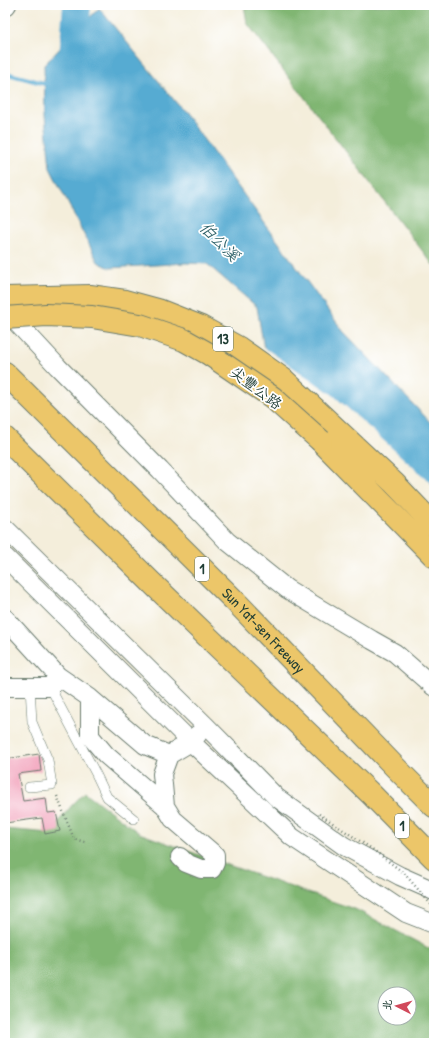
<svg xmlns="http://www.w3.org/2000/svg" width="439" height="1048" viewBox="0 0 439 1048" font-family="'Patrick Hand','LXGW WenKai TC',sans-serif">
<rect width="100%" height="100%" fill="#fff"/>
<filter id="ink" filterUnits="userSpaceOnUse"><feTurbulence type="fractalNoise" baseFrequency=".025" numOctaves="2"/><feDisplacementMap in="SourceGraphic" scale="8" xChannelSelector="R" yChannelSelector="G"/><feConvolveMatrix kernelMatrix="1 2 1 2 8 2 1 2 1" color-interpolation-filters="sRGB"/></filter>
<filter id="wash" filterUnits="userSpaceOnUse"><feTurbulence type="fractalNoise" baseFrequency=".012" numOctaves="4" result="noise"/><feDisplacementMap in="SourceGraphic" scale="16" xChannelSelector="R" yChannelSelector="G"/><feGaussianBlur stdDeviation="0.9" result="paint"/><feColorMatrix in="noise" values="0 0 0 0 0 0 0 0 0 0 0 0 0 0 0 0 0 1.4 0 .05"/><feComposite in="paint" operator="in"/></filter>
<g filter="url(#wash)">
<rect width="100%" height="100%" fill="#f4eedb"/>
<path fill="#80b672" stroke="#507a53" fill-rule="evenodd" d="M244 5H434V266L247 23Z
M85 792 139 833 205 857 357 910 434 951V1043H5V829L49 833 73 804ZM385 994H409V1018H385Z"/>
<path fill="#56abd2" stroke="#3a7483" d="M99 8 183 111 343 331 434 426V526L267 367 257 307 207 264 186 263 110 268 98 262 50 168 45 116 44 65Z"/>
<path fill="#f4eedb" d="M262 346 333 395 434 486V528L430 529 312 433 265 368Z"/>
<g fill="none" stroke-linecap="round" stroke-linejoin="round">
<path stroke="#56abd2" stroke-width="4.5" d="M5 73 50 85"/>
<path stroke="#56abd2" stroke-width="28" d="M72 72 77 5"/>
</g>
<g id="blocks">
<path fill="#f2a0ba" d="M5 632 12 633 8 645H5Z
M39 754 41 771 18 774 23 801 46 798 48 813 56 812 60 831 45 834 42 818 5 823V759Z"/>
</g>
</g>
<g filter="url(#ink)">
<use href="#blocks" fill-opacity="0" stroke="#6a7b6e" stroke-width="1"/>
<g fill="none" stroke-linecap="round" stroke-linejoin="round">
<defs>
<path id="service" d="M50 687 96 774 107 797 134 819
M29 787 52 785 48 760 32 722 30 687"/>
<path id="minor" d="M5 7 7 5
M5 310 58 367 160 470 227 541 287 589 372 640 395 653 434 687
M5 528 206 726 276 797 344 846 400 876 434 891
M5 557 191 742 292 837 406 913 434 924
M5 618 58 676 90 698 145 745 169 755 191 742 198 734
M5 687H50L58 676
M90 698V736L106 755 165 806
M169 755 162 774 165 806 173 819 215 855V863L212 869H201L186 863 180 857"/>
<path id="primary" d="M5 298 90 296 125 301 158 310 201 327 239 348 283 379 395 484 434 525
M321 441 434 556"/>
<g id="motorway">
<path id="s1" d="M5 373 236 602 396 768 434 806"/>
<path d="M5 438 157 588 371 794 434 858"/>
</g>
</defs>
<use href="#service" stroke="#6a7b6e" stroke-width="10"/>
<use href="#minor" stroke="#6a7b6e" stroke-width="20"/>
<use href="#primary" stroke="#6a7b6e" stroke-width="24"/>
<use href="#motorway" stroke="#6a7b6e" stroke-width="24"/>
<path stroke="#6a7b6e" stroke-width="2.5" stroke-dasharray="1 3" stroke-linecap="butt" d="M57 796 74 839 85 842"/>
<use href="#service" stroke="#fff" stroke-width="9"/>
<use href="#minor" stroke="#fff" stroke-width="18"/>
<use href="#primary" stroke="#ecc669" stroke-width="22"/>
<use href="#motorway" stroke="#ecc669" stroke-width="22"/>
<defs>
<path id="primary-bridge" d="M5 318 46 315 92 317 140 325 184 340 209 354 272 397 321 441"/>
</defs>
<use href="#primary-bridge" stroke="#6a7b6e" stroke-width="24" stroke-linecap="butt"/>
<path stroke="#6a7b6e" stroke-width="2.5" stroke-dasharray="1 3" stroke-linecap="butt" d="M319 814 372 849 404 873 434 908"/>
<use href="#primary-bridge" stroke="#ecc669" stroke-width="22"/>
</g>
</g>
<g text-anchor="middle" stroke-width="3.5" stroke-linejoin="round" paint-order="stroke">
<g fill="#fff" stroke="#627771" stroke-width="1">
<rect x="213" y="327" width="20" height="24" rx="3"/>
<rect x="195" y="557" width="14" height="24" rx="3"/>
<rect x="395" y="814" width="14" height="24" rx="3"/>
</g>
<g font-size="14" font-weight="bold" fill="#1f3d34">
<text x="223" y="344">13</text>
<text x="202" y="574">1</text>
<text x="402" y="831">1</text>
</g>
<g font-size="15" fill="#1f3d34" stroke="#fff">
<text transform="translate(256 388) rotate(37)" y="5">尖豐公路</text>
<text dy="5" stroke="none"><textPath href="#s1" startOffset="365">Sun Yat-sen Freeway</textPath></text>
</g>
<g font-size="16" font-style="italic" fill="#32646b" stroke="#fff">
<text transform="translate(220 241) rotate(45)" y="6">伯公溪</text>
</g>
</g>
<rect width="439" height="1048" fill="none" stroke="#fff" stroke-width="20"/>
<g transform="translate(397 1006) rotate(276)"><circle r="19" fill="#ffffff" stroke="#a5b1ae"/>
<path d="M0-3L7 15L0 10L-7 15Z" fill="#d1495b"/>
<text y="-6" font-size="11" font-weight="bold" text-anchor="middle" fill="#1f3d34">北</text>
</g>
</svg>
